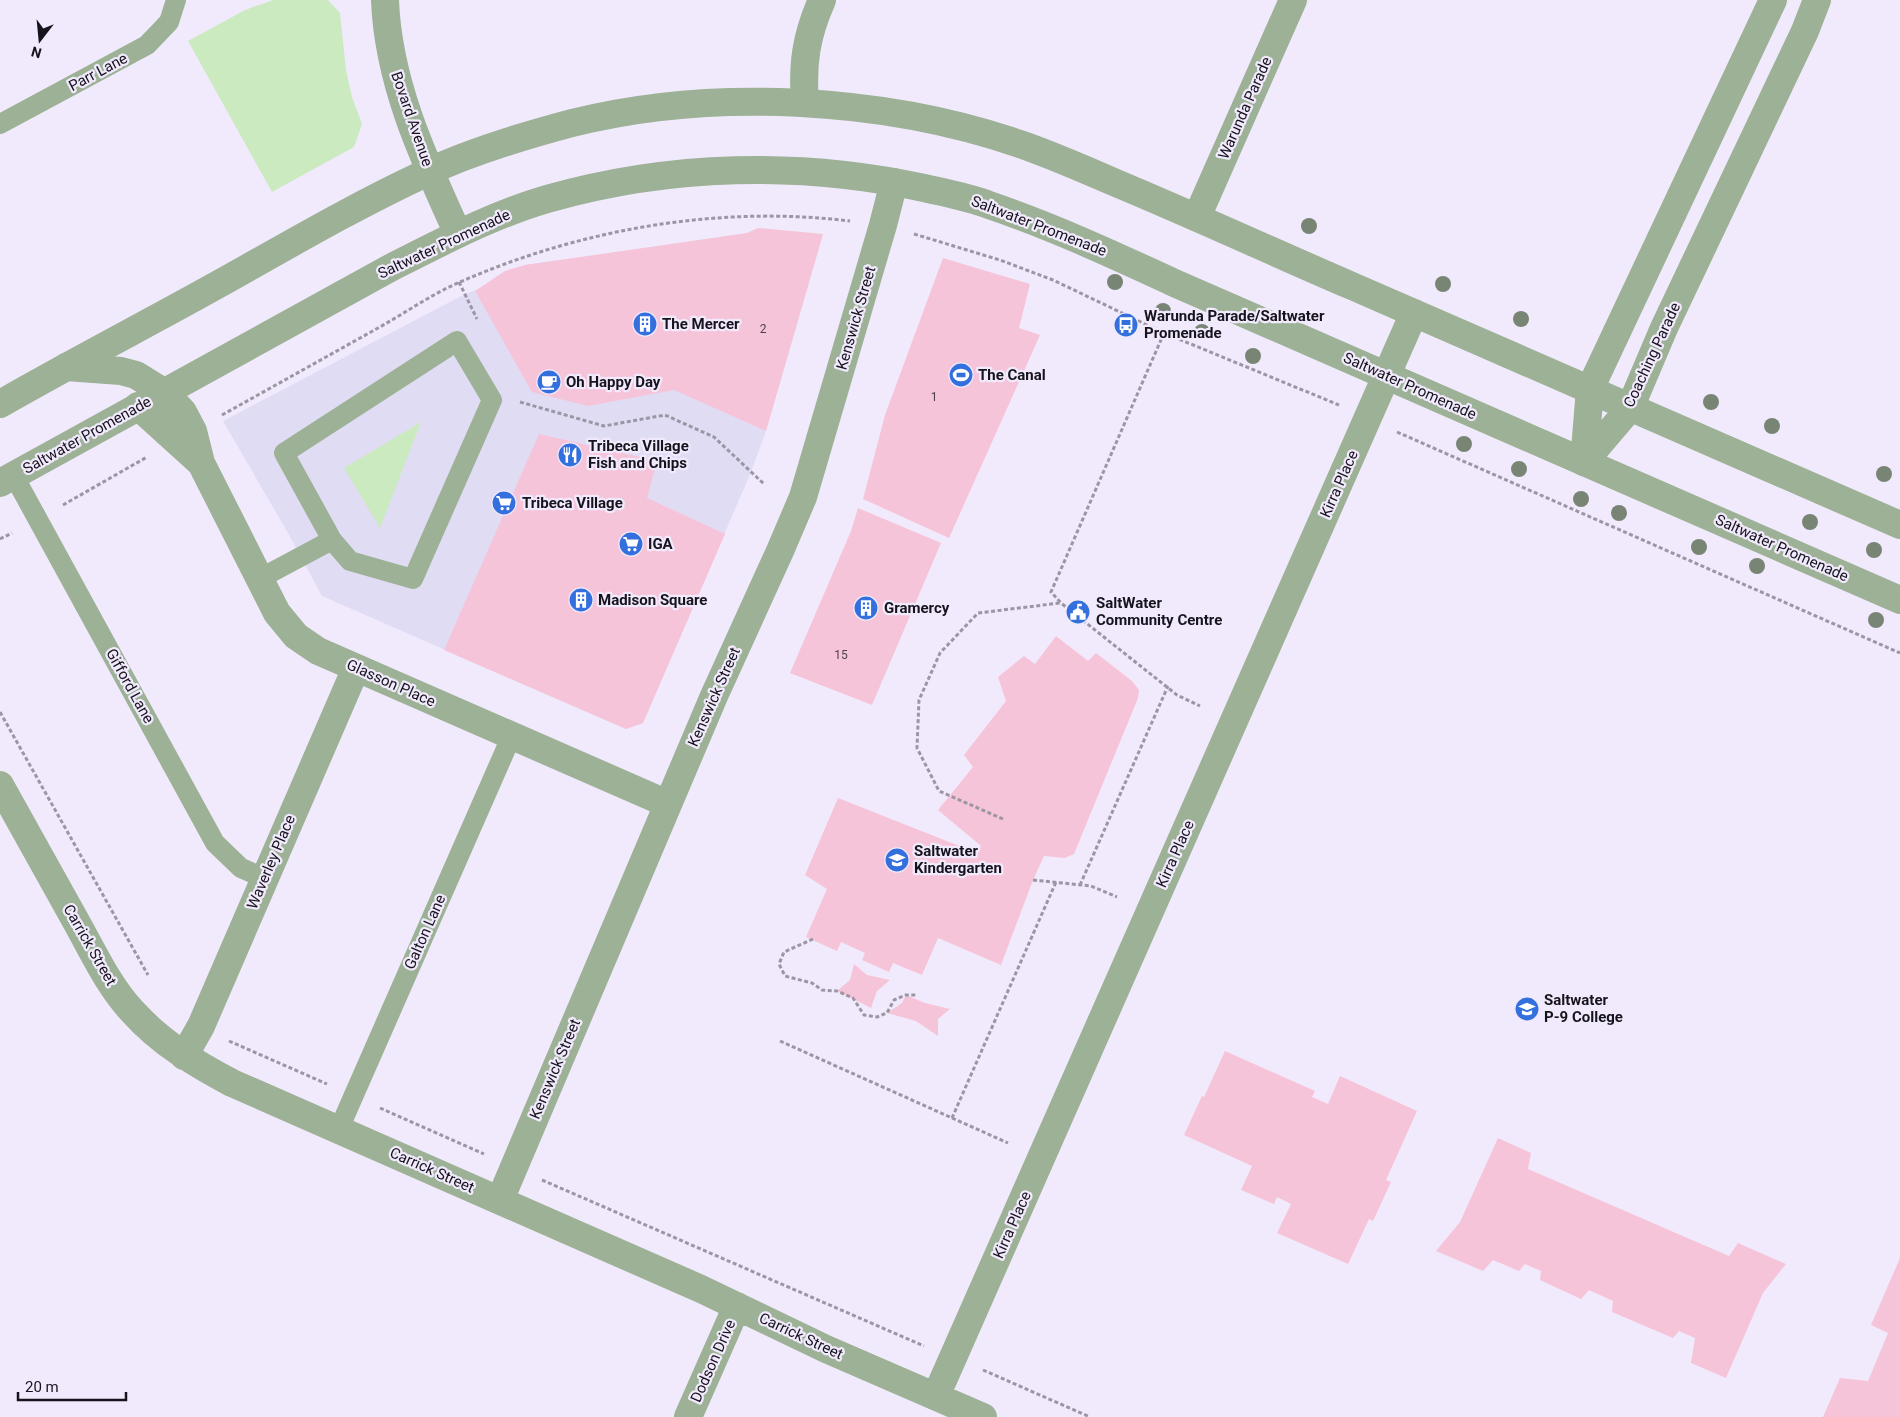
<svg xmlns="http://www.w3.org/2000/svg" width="1900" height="1417" viewBox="0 0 1900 1417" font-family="Roboto,sans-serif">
<rect width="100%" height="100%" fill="#f1eafc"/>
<path fill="#e0dcf3" d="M823 234 766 431 751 472 643 723 626 729 322 596 288 533 223 421 465 294 495 283 525 265 557 260 559 266 759 245Z"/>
<path fill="#cbeac0" d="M273 0H328L340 13 346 70 352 97 362 124 354 147 272 192 188 41 245 10Z
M421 422 380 528 344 468Z"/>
<path fill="#f6c4d8" d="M758 228 823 234 766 431 674 390 588 406 532 392 475 291 505 271 525 265 747 233Z
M943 258 1030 284 1019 328 1040 335 949 538 863 499 885 415Z
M539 434 657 461 647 498 725 534 643 723 626 729 444 650Z
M858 508 941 543 872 705 790 673 851 531Z
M1056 636 1088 661 1096 653 1132 681 1139 690 1138 698 1074 854 1065 858 1044 856 1033 880 1001 965 938 938 922 975 893 963 889 972 862 960 865 953 841 942 837 951 806 937 827 889 805 875 838 798 977 853 981 846 938 810 973 767 964 755 1006 701 998 677 1024 656 1035 664Z
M854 964 867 975 890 980 877 991 871 1008 837 991 850 980Z
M906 995 925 1003 950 1009 938 1019V1036L916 1021 887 1013 902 1003Z
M1225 1051 1315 1091 1312 1097 1328 1104 1340 1076 1417 1111 1386 1180 1391 1182 1373 1221 1369 1219 1348 1264 1277 1233 1291 1204 1277 1197 1274 1204 1241 1190 1252 1166 1184 1135 1202 1096 1204 1097Z
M1498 1138 1531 1153 1528 1169 1729 1256 1738 1243 1786 1264 1763 1293 1726 1378 1691 1363 1695 1338 1679 1331 1673 1338 1612 1312 1613 1301 1589 1290 1581 1299 1540 1280 1541 1271 1525 1264 1519 1271 1493 1260 1483 1271 1436 1251 1460 1222Z
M1900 1258V1417H1823L1840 1378 1868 1381 1888 1333 1871 1325Z"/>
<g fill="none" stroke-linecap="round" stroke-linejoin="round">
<path stroke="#9b95a4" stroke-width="3" stroke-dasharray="4 2.5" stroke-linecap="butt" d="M914 234 1000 260 1053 280 1164 333 1339 405
M459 282 477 319
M1164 333 1051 592 1061 603 1177 695 1200 706
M520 402 604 426 665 415 714 437 764 484
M222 415C274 386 326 357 378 328 405 313 432 294 460 282 581 229 719 205 850 221
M1397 432 1900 653
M63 505 147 457
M0 539 12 533
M0 712 148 975
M1003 819 939 791 917 748 919 700 940 653 978 613 1060 603
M1033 880 1091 886 1117 897
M1080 885 1168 686
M813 939 784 952 779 964 785 976 812 983 822 990 837 991 853 998 864 1015 877 1017 887 1013 894 1000 906 995H916
M229 1041 327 1084
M780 1041 1008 1143
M380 1108 484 1154
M952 1118 1056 882
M542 1180 924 1346
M983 1370 1090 1417"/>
<path stroke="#9cb195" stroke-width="20" d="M0 124 147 45 169 22 176 0
M457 341 492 400 413 579 350 561 332 540 284 453Z
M14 476 215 843 241 868 264 878
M259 579 332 540
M339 1129 512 735"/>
<path stroke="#9cb195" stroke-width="28" d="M385 0C388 83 424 159 458 234
M805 103C802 64 806 36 822 0
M1197 217 1293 0
M66 367 121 371 136 375 165 393 183 412 193 431 201 463 277 613 296 636 318 651 668 804
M138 406 201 463
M1584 462 1630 408 1664 328 1805 31 1817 0
M1584 462 1590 389 1773 0
M0 785C26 832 52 879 78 925 94 954 110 988 133 1012 161 1043 196 1064 232 1083L701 1289 826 1349 983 1417
M184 1056 201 1026 356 668
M500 1200 714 696 780 551 803 497 883 225 894 182
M936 1396 1414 313
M688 1417 737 1306"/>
<path stroke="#9cb195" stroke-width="28" d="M0 404C75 361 151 322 226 280 292 243 357 205 426 173 472 151 523 136 572 123 712 88 883 97 1020 144 1052 155 1084 169 1116 183 1195 216 1273 252 1352 286 1535 364 1717 445 1900 525
M0 483 392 267C442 242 492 215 547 199 670 164 800 161 924 188 946 193 968 197 989 205 1054 227 1116 256 1179 285L1900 600"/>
</g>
<g fill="#788575">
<circle cx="1309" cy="226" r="8"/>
<circle cx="1115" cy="282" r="8"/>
<circle cx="1443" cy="284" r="8"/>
<circle cx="1163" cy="311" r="8"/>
<circle cx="1521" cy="319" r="8"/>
<circle cx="1202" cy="332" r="8"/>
<circle cx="1253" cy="356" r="8"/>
<circle cx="1711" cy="402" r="8"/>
<circle cx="1772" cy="426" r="8"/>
<circle cx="1464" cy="444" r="8"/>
<circle cx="1519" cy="469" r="8"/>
<circle cx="1884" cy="474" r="8"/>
<circle cx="1581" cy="499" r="8"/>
<circle cx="1619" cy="513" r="8"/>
<circle cx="1810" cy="522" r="8"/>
<circle cx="1699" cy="547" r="8"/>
<circle cx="1874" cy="550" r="8"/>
<circle cx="1757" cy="566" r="8"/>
<circle cx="1876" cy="620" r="8"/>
</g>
<defs>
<symbol id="building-disc" viewBox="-11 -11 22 22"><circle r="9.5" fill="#336fdd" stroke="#f1eafc"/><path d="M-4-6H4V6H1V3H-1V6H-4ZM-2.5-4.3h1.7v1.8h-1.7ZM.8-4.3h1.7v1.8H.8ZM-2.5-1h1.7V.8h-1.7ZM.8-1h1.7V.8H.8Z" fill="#fff"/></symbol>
<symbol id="bus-disc" viewBox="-11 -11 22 22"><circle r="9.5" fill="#336fdd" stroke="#f1eafc"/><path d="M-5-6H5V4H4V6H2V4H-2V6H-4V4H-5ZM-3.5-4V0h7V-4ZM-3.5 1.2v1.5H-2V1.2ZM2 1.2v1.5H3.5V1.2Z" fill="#fff"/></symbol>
<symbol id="stadium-disc" viewBox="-11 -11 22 22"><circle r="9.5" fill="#336fdd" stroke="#f1eafc"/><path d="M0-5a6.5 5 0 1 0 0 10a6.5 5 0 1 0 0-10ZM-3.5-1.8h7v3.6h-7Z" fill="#fff"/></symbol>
<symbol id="cafe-disc" viewBox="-11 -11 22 22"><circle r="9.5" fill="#336fdd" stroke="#f1eafc"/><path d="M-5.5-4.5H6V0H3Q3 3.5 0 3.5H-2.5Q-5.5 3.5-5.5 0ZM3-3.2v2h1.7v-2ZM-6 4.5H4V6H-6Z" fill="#fff"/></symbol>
<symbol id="restaurant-disc" viewBox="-11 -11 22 22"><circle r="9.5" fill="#336fdd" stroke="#f1eafc"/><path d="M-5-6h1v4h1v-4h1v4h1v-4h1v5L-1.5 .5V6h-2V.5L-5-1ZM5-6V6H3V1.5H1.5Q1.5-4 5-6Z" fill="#fff"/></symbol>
<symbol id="supermarket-disc" viewBox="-11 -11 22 22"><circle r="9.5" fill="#336fdd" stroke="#f1eafc"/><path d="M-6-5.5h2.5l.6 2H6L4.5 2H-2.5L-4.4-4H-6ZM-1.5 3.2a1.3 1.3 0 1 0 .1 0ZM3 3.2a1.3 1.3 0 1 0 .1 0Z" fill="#fff"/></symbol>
<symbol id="civic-disc" viewBox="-11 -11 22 22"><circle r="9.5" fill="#336fdd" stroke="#f1eafc"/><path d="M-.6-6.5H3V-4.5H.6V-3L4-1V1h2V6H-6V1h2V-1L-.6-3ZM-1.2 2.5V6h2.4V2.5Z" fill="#fff"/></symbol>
<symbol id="school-disc" viewBox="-11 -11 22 22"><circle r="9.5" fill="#336fdd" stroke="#f1eafc"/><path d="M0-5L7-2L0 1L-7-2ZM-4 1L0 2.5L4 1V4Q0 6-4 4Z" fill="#fff"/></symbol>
</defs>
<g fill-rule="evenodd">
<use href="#building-disc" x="631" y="310" width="28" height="28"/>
<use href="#bus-disc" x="1112" y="311" width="28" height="28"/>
<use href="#stadium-disc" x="947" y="361" width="28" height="28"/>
<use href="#cafe-disc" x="535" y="368" width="28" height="28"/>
<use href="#restaurant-disc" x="556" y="441" width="28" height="28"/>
<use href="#supermarket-disc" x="490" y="489" width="28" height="28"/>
<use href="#supermarket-disc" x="617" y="530" width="28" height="28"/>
<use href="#building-disc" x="567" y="586" width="28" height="28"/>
<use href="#building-disc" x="852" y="594" width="28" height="28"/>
<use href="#civic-disc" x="1064" y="598" width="28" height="28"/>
<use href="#school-disc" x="883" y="846" width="28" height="28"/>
<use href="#school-disc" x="1513" y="995" width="28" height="28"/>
</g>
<g text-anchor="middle" stroke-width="4.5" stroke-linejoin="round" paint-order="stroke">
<g font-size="12" fill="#4f3f4c">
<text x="763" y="333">2</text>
<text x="934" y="401">1</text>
<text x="841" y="659">15</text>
</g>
<g font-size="15" fill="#17131d" stroke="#f1eafc">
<text transform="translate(98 72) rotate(-28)" y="5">Parr Lane</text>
<text transform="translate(1245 108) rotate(-66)" y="5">Warunda Parade</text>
<text transform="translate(412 119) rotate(71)" y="5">Bovard Avenue</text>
<text transform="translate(1039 226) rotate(21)" y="5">Saltwater Promenade</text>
<text transform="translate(444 244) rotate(-25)" y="5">Saltwater Promenade</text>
<text transform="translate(856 318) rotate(-74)" y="5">Kenswick Street</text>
<text transform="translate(1652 355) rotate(-65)" y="5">Coaching Parade</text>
<text transform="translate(1410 386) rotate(24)" y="5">Saltwater Promenade</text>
<text transform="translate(87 435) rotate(-29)" y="5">Saltwater Promenade</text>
<text transform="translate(1339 484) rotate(-66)" y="5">Kirra Place</text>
<text transform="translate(1782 548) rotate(24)" y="5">Saltwater Promenade</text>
<text transform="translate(391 683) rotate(24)" y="5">Glasson Place</text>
<text transform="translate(130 686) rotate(61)" y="5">Gifford Lane</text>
<text transform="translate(714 697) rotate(-66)" y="5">Kenswick Street</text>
<text transform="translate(1175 854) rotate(-66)" y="5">Kirra Place</text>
<text transform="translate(271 862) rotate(-67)" y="5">Waverley Place</text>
<text transform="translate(425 932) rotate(-66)" y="5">Galton Lane</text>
<text transform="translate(90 945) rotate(60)" y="5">Carrick Street</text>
<text transform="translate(555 1069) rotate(-67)" y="5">Kenswick Street</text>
<text transform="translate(432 1170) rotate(24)" y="5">Carrick Street</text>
<text transform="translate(1012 1225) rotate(-66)" y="5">Kirra Place</text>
<text transform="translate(801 1336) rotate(25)" y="5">Carrick Street</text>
<text transform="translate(713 1361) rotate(-66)" y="5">Dodson Drive</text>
</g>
<g font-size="15" font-weight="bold" fill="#17131d" stroke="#f1eafc" text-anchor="start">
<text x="1144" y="321">Warunda Parade/Saltwater<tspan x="1144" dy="17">Promenade</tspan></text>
<text x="662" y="329">The Mercer</text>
<text x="978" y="380">The Canal</text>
<text x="566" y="387">Oh Happy Day</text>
<text x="588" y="451">Tribeca Village<tspan x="588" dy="17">Fish and Chips</tspan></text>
<text x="522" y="508">Tribeca Village</text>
<text x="648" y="549">IGA</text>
<text x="598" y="605">Madison Square</text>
<text x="1096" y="608">SaltWater<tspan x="1096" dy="17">Community Centre</tspan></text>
<text x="884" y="613">Gramercy</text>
<text x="914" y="856">Saltwater<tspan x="914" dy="17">Kindergarten</tspan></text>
<text x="1544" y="1005">Saltwater<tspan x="1544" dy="17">P-9 College</tspan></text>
</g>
</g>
<g transform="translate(40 40) rotate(196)" stroke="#f1eafc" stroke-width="4" paint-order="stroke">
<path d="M0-4L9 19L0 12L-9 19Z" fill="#17131d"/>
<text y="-8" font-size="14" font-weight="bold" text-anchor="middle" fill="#17131d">N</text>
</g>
<path d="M18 1392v8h108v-8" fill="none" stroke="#17131d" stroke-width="2.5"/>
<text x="25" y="1392" font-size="15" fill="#17131d" stroke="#f1eafc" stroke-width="4" paint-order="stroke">20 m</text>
</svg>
